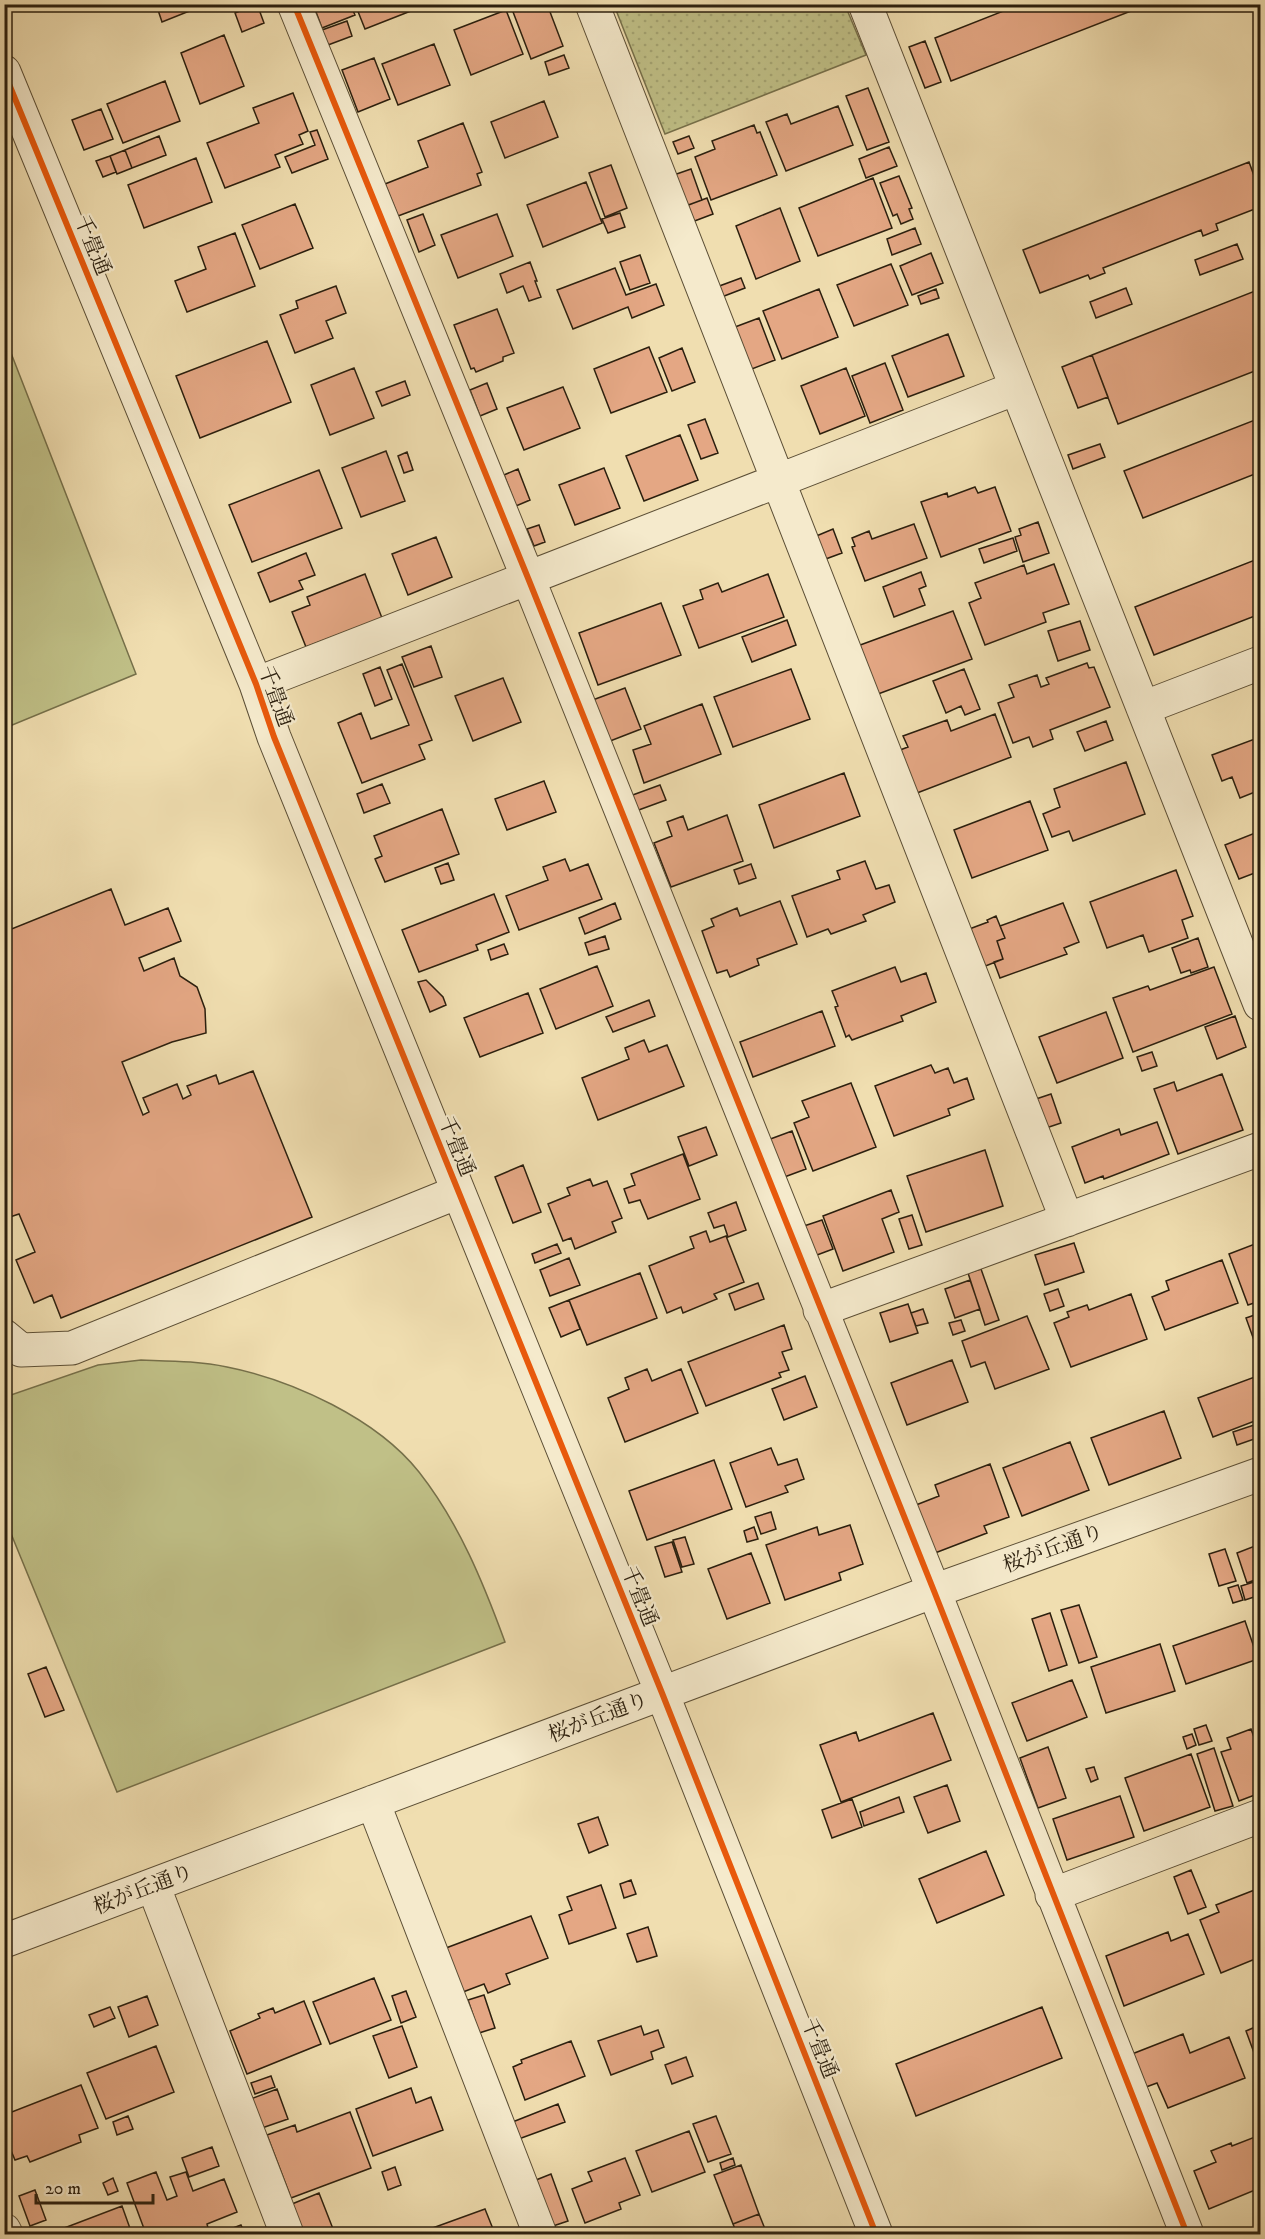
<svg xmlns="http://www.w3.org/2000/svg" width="1265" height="2239" viewBox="0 0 1265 2239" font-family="'IM FELL DW Pica','Noto Serif JP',serif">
<defs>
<pattern id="park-dots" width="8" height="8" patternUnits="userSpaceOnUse" patternTransform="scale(1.5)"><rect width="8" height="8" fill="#c0c087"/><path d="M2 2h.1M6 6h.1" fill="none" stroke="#a5a573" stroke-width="1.8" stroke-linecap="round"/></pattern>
</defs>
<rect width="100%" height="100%" fill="#f0deb0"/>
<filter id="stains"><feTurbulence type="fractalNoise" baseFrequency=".00333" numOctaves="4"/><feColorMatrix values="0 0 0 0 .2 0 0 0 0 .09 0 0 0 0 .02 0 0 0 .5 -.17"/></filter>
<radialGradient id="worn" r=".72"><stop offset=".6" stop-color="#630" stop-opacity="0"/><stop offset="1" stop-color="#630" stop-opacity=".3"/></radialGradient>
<path fill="url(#park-dots)" stroke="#76704a" stroke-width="1.5" d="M614 5H845L866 55 665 134Z"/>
<path fill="#c0c087" stroke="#76704a" stroke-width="1.5" d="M4 335 136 674 5 728H4Z
M141 1360C170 1361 199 1361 227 1367 293 1380 377 1419 419 1472 459 1523 483 1582 505 1642L117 1792 5 1519V1397L98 1365Z"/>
<path fill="#e4a784" stroke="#2b1f0e" stroke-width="1.5" d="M156 4H207L162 22Z
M257 4 264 23 242 32 235 13Z
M313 4H350L355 15 322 28Z
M355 4H420L421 7 365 29Z
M510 4H547L563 46 531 59Z
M1021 4H1149L951 81 935 38Z
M506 10 523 54 471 75 454 30Z
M347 21 352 36 328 45 322 30Z
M224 35 244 86 200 104 181 53Z
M925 41 941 82 925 88 909 47Z
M434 44 450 85 398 105 382 64Z
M564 55 569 68 549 75 545 62Z
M374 58 390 99 358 112 342 70Z
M165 81 180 121 123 143 107 104Z
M868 88 889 142 867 150 846 96Z
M293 93 308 131 299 135 303 144 275 155 280 167 225 188 207 143 259 123 253 108Z
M544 101 558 137 505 158 491 122Z
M838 106 853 145 786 171 766 122 787 114 791 124Z
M101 109 113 139 84 150 72 120Z
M463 123 482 172 477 174 481 185 398 216 385 184 428 167 418 141Z
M754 125 757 133 760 132 777 175 711 200 695 157 715 149 712 141Z
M317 130 328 159 292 173 285 157 315 145 310 132Z
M159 136 166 155 132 168 125 150Z
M689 136 694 148 678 154 673 142Z
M889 147 897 166 866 178 859 159Z
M125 150 132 168 117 174 110 156Z
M110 156 116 172 103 177 96 161Z
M196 158 212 202 144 228 128 185Z
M1249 162 1260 192V207L1216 224 1218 230 1203 236 1201 230 1103 268 1105 273 1090 279 1088 275 1040 293 1023 250Z
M611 165 627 208 605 217 589 173Z
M691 169 702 200 680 208 668 177Z
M899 176 912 208 909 209 913 219 901 224 897 214 893 216 880 183Z
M873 178 892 228 818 256 799 208Z
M586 182 602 223 543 247 527 205Z
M707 198 713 214 684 225 678 209Z
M295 204 313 248 260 269 242 225Z
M780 208 800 261 756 279 736 226Z
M620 213 625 227 608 233 602 219Z
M423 214 435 245 419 252 407 220Z
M497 214 513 256 458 278 441 235Z
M915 228 921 244 892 255 887 239Z
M235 233 255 286 187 312 175 281 206 269 198 247Z
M1237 244 1243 259 1200 275 1195 260Z
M931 253 943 283 912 295 900 266Z
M640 255 650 283 630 290 620 262Z
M530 262 537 281H535L541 297 529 301 523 286 507 293 500 274Z
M891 264 908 305 854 326 837 285Z
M615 268 626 295 656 284 664 305 632 318 628 307 573 329 557 290Z
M741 278 745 288 719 298 714 288Z
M336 286 346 313 326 321 333 338 295 353 280 315 298 308 296 301Z
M1126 288 1132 304 1096 318 1090 302Z
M819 289 838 337 782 359 763 311Z
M936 289 939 298 921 304 918 296Z
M1260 289V369L1118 424 1092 355Z
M497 309 514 353 503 357V361L476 372 474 368 471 369 454 325Z
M759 318 775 360 744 372 727 330Z
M948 334 964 376 908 397 892 356Z
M267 341 291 402 200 438 176 376Z
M649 347 667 392 611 413 594 369Z
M682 348 695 382 672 391 659 358Z
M1092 355 1108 397 1078 408 1062 367Z
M885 363 903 410 870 423 852 376Z
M354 368 374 418 330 435 311 385Z
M846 368 865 416 820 434 801 386Z
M405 381 410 395 382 406 376 392Z
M487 383 497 409 480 416 470 390Z
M563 387 580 428 524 450 507 408Z
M1260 418V472L1143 518 1124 471Z
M705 419 718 453 701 459 688 425Z
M680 435 698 480 644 501 626 456Z
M1100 444 1105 457 1073 469 1068 455Z
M386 451 405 501 361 517 342 468Z
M407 452 413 470 404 473 398 456Z
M604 468 620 508 575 525 559 485Z
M518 469 530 500 516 506 504 475Z
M319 470 342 528 252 562 229 505Z
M975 487 978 493 995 487 1011 531 941 557 921 502 947 493 948 497Z
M1038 522 1049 553 1023 562 1015 537 1021 535 1019 529Z
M914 524 927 558 865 581 852 547 855 546 852 538 869 531 872 539Z
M539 525 545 542 534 546 527 529Z
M833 529 842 553 823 560 814 537Z
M436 537 452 577 408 595 392 554Z
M1013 538 1017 551 984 563 979 549Z
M306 553 315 575 299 581 303 589 270 602 258 573Z
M1260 558V614L1154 655 1135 607Z
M1054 564 1069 604 1043 613 1046 622 985 645 969 603 981 598 975 583 1024 565 1027 574Z
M921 572 926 586 919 589 925 605 894 617 883 587Z
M365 574 382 618 306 647 292 612 310 605 307 597Z
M768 574 784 617 699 648 683 606 703 599 700 590 718 583 722 592Z
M661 603 681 655 598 685 579 633Z
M953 611 972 659 870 697 852 648Z
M787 620 796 645 752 662 742 637Z
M1080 621 1090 650 1058 661 1048 631Z
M431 646 442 677 414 687 402 657Z
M1087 663 1089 668 1094 667 1110 707 1050 730 1053 739 1033 747 1029 737 1013 743 998 703 1014 697 1009 685 1037 675 1041 687 1049 684 1046 678Z
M402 664 432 740 419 745 425 759 362 783 338 723 361 713 371 739 409 725 387 670Z
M380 667 392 699 375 706 363 674Z
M791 669 810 719 733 747 714 697Z
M964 669 980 709 965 715 961 706 946 713 933 681Z
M503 678 521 722 473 741 455 696Z
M625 688 641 729 605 743 590 701Z
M702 704 721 754 644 783 633 750 651 744 644 726Z
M995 714 1011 757 917 793 900 750 908 747 903 736 947 720 951 731Z
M1106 721 1113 740 1085 751 1077 732Z
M1260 737V790L1240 798 1232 777 1222 781 1212 755Z
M1126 762 1145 814 1073 841 1069 831 1052 837 1043 814 1060 807 1054 789Z
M844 773 860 816 774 848 759 805Z
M544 781 556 812 507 830 495 799Z
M382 784 390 803 364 813 357 794Z
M660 785 666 800 625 815 619 800Z
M1030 801 1048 850 972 878 954 830Z
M442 809 459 854 385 882 375 859 382 856 374 836Z
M727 815 743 861 671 887 654 843 672 836 667 822 683 816 688 830Z
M1260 831V871L1239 879 1225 845Z
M565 859 570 871 588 864 602 899 519 930 506 896 548 880 543 867Z
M865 861 876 889 889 885 895 902 863 915 866 921 831 934 828 929 807 937 792 896 840 879 837 871Z
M448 863 454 880 441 884 435 868Z
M751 864 756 878 739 884 734 870Z
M1176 870 1193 916 1182 920 1188 938 1149 952 1143 935 1107 948 1090 902Z
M111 889 125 925 168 908 181 941 139 958 144 971 174 958 180 976 197 987 205 1009 206 1033 172 1042 122 1062 143 1115 149 1112 143 1098 177 1084 183 1099 191 1095 187 1086 216 1075 219 1084 253 1071 312 1217 61 1318 52 1295 34 1303 16 1260 35 1252 19 1214 4 1219V932Z
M494 894 509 932 476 945 478 950 419 972 402 930Z
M780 901 797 944 757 959 759 965 730 977 727 970 717 973 702 931 714 926 711 919 737 908 740 916Z
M615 903 621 919 585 934 579 918Z
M1063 903 1079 942 1064 948 1067 954 1000 978 994 962 1003 959 997 941 1005 938 1000 926Z
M996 916 1005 938 997 941 1003 959 978 969 964 931 988 922 987 920Z
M605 936 609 949 589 955 585 943Z
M1198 938 1208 967 1191 973 1190 970 1181 973 1172 948Z
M504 944 508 954 491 960 488 950Z
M597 966 613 1006 556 1029 540 989Z
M895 967 901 982 926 973 936 1002 901 1016 903 1021 852 1040 849 1035 846 1037 835 1007 838 1006 832 991Z
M1214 967 1232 1014 1133 1052 1113 998 1148 986 1150 990Z
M426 980 443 997 446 1005 430 1012 418 982Z
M528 993 543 1033 480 1057 464 1018Z
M649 1000 655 1016 613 1032 606 1017Z
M822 1011 835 1046 753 1077 740 1042Z
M1106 1012 1123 1058 1057 1083 1039 1037Z
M1235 1016 1246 1047 1217 1059 1205 1027Z
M644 1040 649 1052 667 1045 684 1086 598 1120 582 1078 629 1059 625 1048Z
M1152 1052 1157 1066 1142 1071 1137 1057Z
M931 1065 935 1073 948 1068 954 1083 967 1078 974 1099 948 1109 950 1115 894 1136 875 1086Z
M1222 1074 1243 1130 1178 1154 1154 1089 1174 1082 1177 1091Z
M851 1083 876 1147 813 1171 794 1123 809 1117 802 1101Z
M1051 1094 1061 1123 1043 1129 1033 1100Z
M1157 1122 1169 1154 1104 1179 1103 1176 1085 1183 1072 1147 1119 1129 1121 1135Z
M706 1127 717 1155 689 1166 678 1137Z
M792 1131 806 1169 779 1179 765 1141Z
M985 1150 1003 1206 926 1232 907 1176Z
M683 1154 700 1199 648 1219 640 1200 629 1203 624 1189 635 1185 631 1174Z
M523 1165 541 1212 513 1223 495 1177Z
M590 1179 593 1186 607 1181 622 1218 612 1222 616 1232 575 1249 571 1238 563 1241 548 1204 570 1195 567 1188Z
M891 1190 899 1212 882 1219 894 1252 843 1271 823 1216Z
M736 1202 746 1230 728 1237 724 1225 714 1228 708 1213Z
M912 1215 922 1245 909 1249 899 1219Z
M822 1220 833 1249 809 1258 798 1228Z
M706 1231 710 1242 726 1236 744 1282 714 1294 717 1299 683 1313 681 1307 667 1313 649 1266 694 1248 690 1237Z
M1260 1242V1301L1248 1305 1229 1254Z
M1074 1243 1084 1272 1045 1285 1035 1255Z
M557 1244 561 1253 535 1263 532 1254Z
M569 1258 580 1285 550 1296 540 1270Z
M1222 1260 1238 1303 1165 1330 1152 1297 1169 1290 1166 1281Z
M981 1269 999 1320 985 1325 968 1273Z
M640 1273 657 1318 587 1345 569 1300Z
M970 1280 980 1309 955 1318 945 1289Z
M758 1283 764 1299 735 1310 729 1294Z
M1058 1289 1064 1306 1050 1311 1044 1294Z
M1131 1294 1147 1339 1071 1367 1054 1323 1069 1317 1067 1312 1087 1305 1089 1310Z
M569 1300 580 1329 561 1337 549 1308Z
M908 1304 918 1333 890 1342 880 1313Z
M923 1309 928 1323 916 1326 911 1313Z
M1260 1313V1357L1246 1318Z
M1027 1316 1049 1369 995 1389 985 1362 971 1367 962 1341Z
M961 1320 965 1331 953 1335 949 1323Z
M784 1325 792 1349 782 1352 789 1370 779 1373 781 1377 706 1406 688 1362Z
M952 1360 968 1402 907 1425 891 1383Z
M647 1369 652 1381 681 1369 698 1413 625 1442 608 1398 629 1389 625 1378Z
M1260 1375V1419L1213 1437 1198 1398Z
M805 1376 817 1407 784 1420 772 1389Z
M1164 1411 1181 1458 1109 1485 1091 1438Z
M1260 1423V1437L1237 1445 1233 1432Z
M1070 1442 1089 1490 1022 1516 1003 1468Z
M771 1448 778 1465 797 1459 804 1479 785 1486 788 1492 746 1507 730 1463Z
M714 1460 732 1509 647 1540 629 1491Z
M990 1464 1009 1517 984 1526 987 1533 935 1553 916 1505 939 1496 935 1485Z
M771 1512 776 1529 761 1534 755 1517Z
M850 1525 863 1564 839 1573 841 1580 785 1600 766 1545 817 1527 819 1535Z
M754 1527 758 1539 747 1542 744 1531Z
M685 1537 694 1564 682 1567 673 1540Z
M672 1542 682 1572 665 1577 655 1547Z
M1260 1544V1588L1257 1579 1247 1583 1237 1553Z
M1225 1549 1236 1581 1219 1586 1209 1554Z
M751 1553 770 1603 727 1619 708 1569Z
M1257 1581 1260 1595 1245 1600 1241 1586Z
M1238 1585 1243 1600 1233 1603 1228 1588Z
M1079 1605 1097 1657 1079 1663 1061 1610Z
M1050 1613 1067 1665 1049 1671 1032 1619Z
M1245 1621 1258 1659 1186 1684 1173 1646Z
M1160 1644 1175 1691 1106 1713 1091 1667Z
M46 1667 64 1710 45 1717 28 1674Z
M1072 1680 1087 1717 1027 1741 1012 1703Z
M933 1713 951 1760 841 1802 820 1745 856 1732 859 1741Z
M1206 1725 1212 1741 1199 1745 1194 1729Z
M1251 1729 1255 1740 1260 1738V1793L1239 1801 1221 1752 1231 1749 1227 1738Z
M1192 1734 1196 1745 1187 1749 1183 1737Z
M1048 1747 1066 1798 1038 1808 1020 1758Z
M1214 1748 1233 1806 1215 1811 1197 1754Z
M1191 1754 1210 1807 1144 1831 1125 1778Z
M1094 1767 1098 1779 1091 1782 1086 1769Z
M947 1785 960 1821 928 1833 914 1797Z
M1120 1796 1134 1837 1067 1860 1053 1819Z
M899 1797 904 1812 864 1826 860 1812Z
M852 1799 862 1827 832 1838 822 1810Z
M598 1817 608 1845 589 1853 578 1824Z
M986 1851 1004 1895 937 1923 919 1879Z
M1191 1870 1206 1907 1188 1914 1174 1877Z
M631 1880 636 1894 624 1898 620 1884Z
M601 1885 616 1928 569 1944 559 1915 572 1910 567 1897Z
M1257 1889 1260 1896V1957L1221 1973 1200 1920 1219 1912 1216 1905Z
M531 1916 548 1958 506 1974 510 1984 488 1993 484 1984 463 1992 446 1948Z
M648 1927 657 1956 637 1962 627 1934Z
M1168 1932 1171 1941 1188 1934 1204 1974 1124 2006 1106 1956Z
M374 1978 391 2020 330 2044 313 2002Z
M406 1991 416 2017 401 2023 392 1996Z
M484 1995 495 2028 479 2033 468 2000Z
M147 1996 158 2025 129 2037 118 2007Z
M304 2001 321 2044 247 2074 230 2031 260 2018 258 2014 273 2008 275 2013Z
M110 2007 115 2018 94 2027 89 2015Z
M1042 2007 1062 2058 916 2116 896 2064Z
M1260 2025V2069L1246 2031Z
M402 2026 417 2067 389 2078 373 2036Z
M641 2026 644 2035 658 2030 664 2047 651 2052 653 2059 611 2075 598 2041Z
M1183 2034 1190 2053 1229 2037 1245 2078 1168 2108 1157 2083 1146 2087 1132 2054Z
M571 2041 585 2076 525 2100 513 2067 522 2063 521 2060Z
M156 2046 174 2092 106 2119 87 2073Z
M686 2057 693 2076 672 2084 665 2065Z
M271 2076 275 2087 255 2094 251 2083Z
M81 2085 98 2128 79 2135 81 2142 30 2162 27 2156 15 2160 4 2134V2115Z
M411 2088 416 2103 431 2097 443 2130 373 2156 356 2109Z
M277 2089 288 2119 259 2129 248 2100Z
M558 2104 565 2122 516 2140 510 2123Z
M350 2112 371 2168 291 2198 267 2135 295 2125 297 2132Z
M128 2116 133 2129 117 2135 113 2122Z
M716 2116 731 2154 708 2162 693 2124Z
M689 2131 705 2172 652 2192 636 2151Z
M1260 2135V2188L1209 2209 1194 2171 1216 2162 1211 2151 1231 2143 1232 2146Z
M212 2147 219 2166 189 2177 182 2158Z
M625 2158 640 2195 619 2203 621 2209 585 2223 572 2189 592 2181 588 2172Z
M733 2158 735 2165 722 2170 720 2163Z
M741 2165 759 2214 733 2224 714 2175Z
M395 2167 401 2185 388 2190 382 2172Z
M156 2172 167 2200 177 2196 170 2177 186 2172 193 2191 224 2179 237 2212 207 2224 208 2228 191 2234H146L127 2183Z
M551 2174 568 2221 553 2226 536 2180Z
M113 2178 118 2191 108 2195 103 2183Z
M35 2190 46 2220 30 2226 19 2196Z
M319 2193 335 2234H303L292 2204Z
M122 2206 132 2234H60L59 2230Z
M485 2209 495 2234H416Z
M759 2214 767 2234H737L733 2224Z
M241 2225 245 2234H217Z"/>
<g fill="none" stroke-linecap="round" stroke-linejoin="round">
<defs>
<path id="minor" d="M294 4 528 578 934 1591 1187 2234
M592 4 1067 1220
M865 4 1260 1004
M4 72 256 684 274 737 662 1693 876 2234
M256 684 1016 388
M1143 708 1260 663
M820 1310 1260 1149
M4 1336 21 1350 72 1348 458 1192
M373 1802 540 2234
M153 1885 287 2234
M1052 1895 1260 1816
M4 1941 934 1591 1260 1474
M4 2230 6 2234"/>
</defs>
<use href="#minor" stroke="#5c4f36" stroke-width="35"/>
<use href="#minor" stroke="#f5eacc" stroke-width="33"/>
<defs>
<path id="cycleway" d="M294 4 528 578 934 1591 1187 2234
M4 72 256 684 274 737 662 1693 876 2234"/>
</defs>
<use href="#cycleway" stroke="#f5eacc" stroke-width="10"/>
<use href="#cycleway" stroke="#e8590c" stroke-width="6"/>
</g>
<g text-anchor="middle" stroke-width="4.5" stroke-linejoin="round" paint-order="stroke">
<g font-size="21" fill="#2b1f0e" stroke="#f5eacc">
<text transform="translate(93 245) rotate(68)" y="7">千畳通</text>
<text transform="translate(276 696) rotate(70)" y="7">千畳通</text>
<text transform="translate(457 1146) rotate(68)" y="7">千畳通</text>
<text transform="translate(1053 1548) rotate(-20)" y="7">桜が丘通り</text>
<text transform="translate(640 1596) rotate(68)" y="7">千畳通</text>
<text transform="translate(598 1717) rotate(-21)" y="7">桜が丘通り</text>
<text transform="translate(143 1889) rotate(-21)" y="7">桜が丘通り</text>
<text transform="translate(820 2048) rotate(68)" y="7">千畳通</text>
</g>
</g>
<rect width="1265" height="2239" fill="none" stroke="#f0deb0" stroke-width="24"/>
<rect x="6" y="6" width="1253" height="2227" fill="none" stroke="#2b1f0e" stroke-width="3"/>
<rect x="12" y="12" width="1241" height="2215" fill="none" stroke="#2b1f0e" stroke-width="1.5"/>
<path d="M36 2194v9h117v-9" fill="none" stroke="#2b1f0e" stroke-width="3"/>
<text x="45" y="2194" font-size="18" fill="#2b1f0e" stroke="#f5eacc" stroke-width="4.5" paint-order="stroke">20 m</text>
<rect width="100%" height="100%" filter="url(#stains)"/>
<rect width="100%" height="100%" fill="url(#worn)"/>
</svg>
